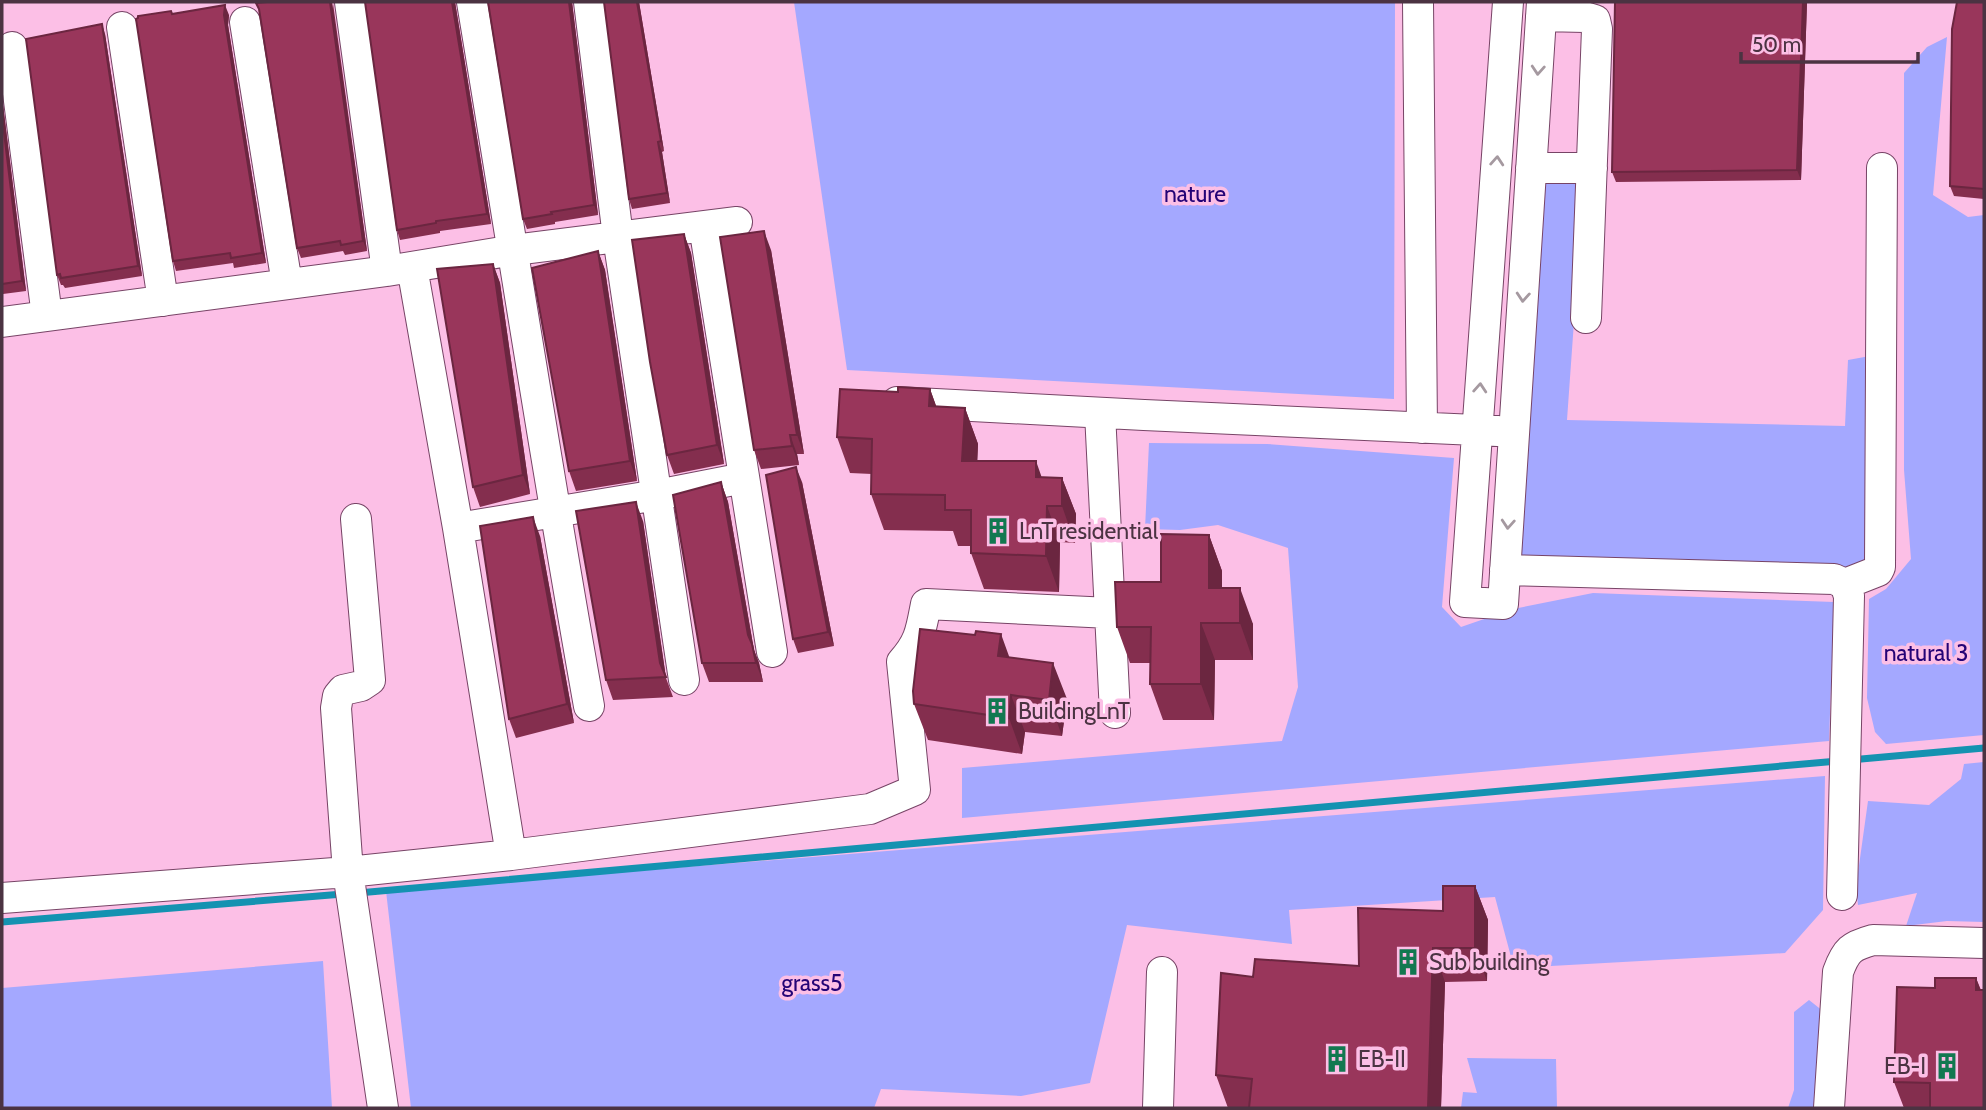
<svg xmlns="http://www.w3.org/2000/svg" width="1986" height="1110" viewBox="0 0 1986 1110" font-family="Cabin,sans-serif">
<rect width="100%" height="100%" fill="#fcbfe6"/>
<path fill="#a4a8ff" d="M794 2H1395L1394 399 847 370Z
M1947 37 1933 195 1968 217 1984 215V735L1886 744 1875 732 1867 698 1869 599 1886 589 1911 559 1904 470V73L1927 47Z
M1584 181 1567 420 1845 426 1848 360 1870 356 1869 569 1518 557 1544 182Z
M1149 443 1267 444 1454 458 1442 607 1461 627 1513 609 1593 593 1834 602 1829 741 962 818V768L1282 741 1298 687 1288 548 1218 525 1180 530 1145 529Z
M1984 762V922L1947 921 1906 926 1917 893 1858 905 1856 887 1868 801 1929 805 1961 779 1964 764Z
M1825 776 1823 910 1785 953 1514 968 1495 897 1289 910 1292 944 1127 925 1090 1083 1021 1096 881 1089 874 1108H411L386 891Z
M323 961 332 1108H2V988Z
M1809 1000 1828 1015 1822 1108H1788L1794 1090V1012Z
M1467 1058 1556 1059 1557 1108H1461L1463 1092 1477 1093Z"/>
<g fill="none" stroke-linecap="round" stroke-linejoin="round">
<path stroke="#1492b1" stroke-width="7" d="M1850 760 1984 748
M358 893 1838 761
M2 922 343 894"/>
<defs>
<path id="minor" d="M350 2 387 271
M472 2C511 236 547 472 589 706
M589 2 618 237 684 680
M1418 2 1422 428
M1508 2 1465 602 1503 604 1542 2
M1541 16 1585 17 1595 20 1597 29 1586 318
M245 22 287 284
M122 27 163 301
M12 47 47 316
M1531 168H1592
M704 226 772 652
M412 267 458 528 511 855
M2 322 387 271 514 250 737 222
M897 402 1144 415 1498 431
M1100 413 1115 713
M356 519 370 680 361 686 343 690 338 696 336 708 348 872 383 1108
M458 528 657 495 744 478
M1505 570 1834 579 1845 584 1878 571 1880 567 1882 168
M1842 895 1849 596 1845 584
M2 898 348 872 511 855 870 809 915 790 902 662C920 642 921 630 926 604L1110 613
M1158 1108 1162 972
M1829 1108 1838 972C1846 950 1851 946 1873 940L1984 943"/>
</defs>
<use href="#minor" stroke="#746" stroke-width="32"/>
<use href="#minor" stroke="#fff" stroke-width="30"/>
</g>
<path fill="#842e4e" d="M365 2H455L491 224 440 231V233L400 240 397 230Z
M488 2H572L598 215 555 222V224L527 229 523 219Z
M604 2H639L664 151 662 152 670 203 632 209 629 199Z
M1615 2H1807L1801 180 1616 182 1612 172Z
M1984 2V199L1954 196 1950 186Z
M333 3 367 251 345 255 343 251 301 258 297 248Z
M172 14 229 15 228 25 266 263 234 268 233 263 176 271 173 261Z
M105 34 142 276 65 288 63 285H61L57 275Z
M2 97 26 291 3 294 2 292Z
M684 234 691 253 724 464 674 474 667 455Z
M771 250 804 454H797L799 465 761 469 754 450Z
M598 251 605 270 637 481 576 491 569 471Z
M493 264 500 283 530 494 480 507 473 487Z
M930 389 936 406 965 408 978 444 977 461 1042 478H1062L1076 514 1075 543 1060 542 1059 592 984 589 971 553V546H958L953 531 884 530 871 494 872 474 850 473 837 437 898 392Z
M721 482 728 502 754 650 759 663 763 682H709L702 663Z
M802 482 834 646 798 653 793 639Z
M643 521 666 678 673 697 613 700 606 680Z
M1209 535 1222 571V588L1253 624V660H1215L1214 720H1163L1150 684V663H1130L1117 627 1161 582Z
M540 536 574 723 516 738 509 719Z
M1010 658 1067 699 1062 736 1025 732 1022 754 928 740 914 704Z
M1475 886 1488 920 1487 981 1445 982 1441 1108H1228L1216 1075 1253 977 1359 966 1443 911Z
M1976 978 1981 990 1984 1108H1904L1894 1082 1935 988Z"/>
<path fill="#6b2640" d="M330 2H332L367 251 363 241Z
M452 2H455L491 224 487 214Z
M569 2H572L598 215 594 205Z
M637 2H639L664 151 661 141Z
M1803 2H1807V3L1801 180 1797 170Z
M225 5 229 15 228 25 266 263 262 253 224 15Z
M102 24 105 34 142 276 138 266Z
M2 97 26 291 22 281 2 116Z
M658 142 662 152 670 203 667 193Z
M764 231 771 250 804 454 797 435Z
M684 234 691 253 724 464 717 445Z
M598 251 605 270 637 481 630 461Z
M493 264 500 283 530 494 523 475Z
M930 389 943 425 929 406Z
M965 408 978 444 976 497 962 461Z
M790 435 797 454 799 465 792 446Z
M1036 461 1049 498 1047 506 1060 542 1059 592 1046 556 1036 477Z
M796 467 802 482 834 646 828 632Z
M1062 478 1076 514 1075 543 1062 506Z
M721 482 728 502 754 650 759 663 763 682 756 663 748 635Z
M636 502 643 521 666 678 660 663Z
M533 517 540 536 574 723 567 704Z
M1209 535 1222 571V624L1209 588Z
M1240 588 1253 624V660L1240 623Z
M1201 623 1215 660 1214 720 1201 684Z
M1001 634 1014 670 998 656Z
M1053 663 1067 699 1062 736 1049 700Z
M1011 695 1025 732 1022 754 1009 718Z
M1475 886 1488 920 1487 981 1475 948Z
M1433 948 1445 982 1441 1108H1428Z
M1976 978 1984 1000 1976 990Z"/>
<path fill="#99365b" stroke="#6b2640" stroke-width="2" d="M267 2H330L363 241 341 245 340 241 297 248 259 9 256 3Z
M365 2H452L487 214 436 221V223L397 230Z
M488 2H569L594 205 551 212 552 214 523 219Z
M604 2H637L661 141 658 142 667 193 629 199Z
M1615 2H1803L1797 170 1612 172Z
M1957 2H1984V189L1950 186 1952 29Z
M225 5 224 15 262 253 231 258 230 253 173 261 136 19 138 18V16L171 11 172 14Z
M102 24 138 266 61 278 60 274 57 275 26 39Z
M2 116 22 281 2 284Z
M764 231 797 435H790L792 446 754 450 720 237Z
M684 234 717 445 667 455 650 362 632 240Z
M598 251 630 461 569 471 532 268Z
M493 264 523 475 473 487 437 269Z
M898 387 930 389 929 406 965 408 962 461H1036V477L1062 478V506H1047L1046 556 971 553V510H945V495L871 494 872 439 837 437 840 389 898 392Z
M796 467 828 632 793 639 766 475Z
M721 482 748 635 752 644 756 663H702L673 495Z
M636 502 660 663 666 677 606 680 576 511Z
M533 517 567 704 509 719 480 526Z
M1161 534 1209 535V588H1240V623H1201V684H1150L1151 627H1117L1115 582H1161Z
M920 629 975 635 976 631 1001 634 998 656 1053 663 1049 700 1011 695 1009 718 914 704 913 691Z
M1443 886H1475V948H1433L1428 1108H1249L1252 1079 1216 1075 1221 973 1253 977 1255 959 1359 966 1358 908 1443 911Z
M1935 978H1976V990H1984V1108H1930V1083L1894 1082 1897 987 1935 988Z"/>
<defs><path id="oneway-chevron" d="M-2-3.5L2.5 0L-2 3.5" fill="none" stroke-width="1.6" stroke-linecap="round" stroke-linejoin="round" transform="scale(1.75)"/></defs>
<g stroke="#a599a0">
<use href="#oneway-chevron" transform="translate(1538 70) rotate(94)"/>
<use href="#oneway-chevron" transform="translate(1497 161) rotate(-86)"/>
<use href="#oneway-chevron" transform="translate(1523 297) rotate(94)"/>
<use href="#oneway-chevron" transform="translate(1480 388) rotate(-86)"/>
<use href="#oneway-chevron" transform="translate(1508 524) rotate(94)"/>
</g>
<defs>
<symbol id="building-bare" viewBox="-9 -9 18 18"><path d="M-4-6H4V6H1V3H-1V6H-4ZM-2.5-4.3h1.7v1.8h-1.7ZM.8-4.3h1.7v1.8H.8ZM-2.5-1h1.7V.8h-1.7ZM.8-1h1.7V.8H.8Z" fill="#127850" stroke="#fcbfe6" stroke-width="2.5" paint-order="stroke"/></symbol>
</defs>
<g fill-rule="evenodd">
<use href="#building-bare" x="979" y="512" width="38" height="38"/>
<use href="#building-bare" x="978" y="692" width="38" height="38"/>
<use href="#building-bare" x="1389" y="943" width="38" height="38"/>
<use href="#building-bare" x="1318" y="1040" width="38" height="38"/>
<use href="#building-bare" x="1928" y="1047" width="38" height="38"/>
</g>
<g text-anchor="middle" stroke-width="7" stroke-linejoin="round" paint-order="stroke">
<g font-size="23" fill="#240376" stroke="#fcbfe6">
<text x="1195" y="202">nature</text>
<text x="1926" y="661">natural 3</text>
<text x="812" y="991">grass5</text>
</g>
<g font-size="23" fill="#4b3342" stroke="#fcbfe6" text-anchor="start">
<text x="1019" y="539">LnT residential</text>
<text x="1018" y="719">BuildingLnT</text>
<text x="1429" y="970">Sub building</text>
<text x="1358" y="1067">EB-II</text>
<text x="1926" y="1074" text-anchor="end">EB-I</text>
</g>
</g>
<rect width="1986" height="1110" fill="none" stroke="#4b3342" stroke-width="7"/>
<path d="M1741 52v10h177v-10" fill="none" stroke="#4b3342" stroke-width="3.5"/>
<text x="1752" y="52" font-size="21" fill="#4b3342" stroke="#fcbfe6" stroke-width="5" paint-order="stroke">50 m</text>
</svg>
